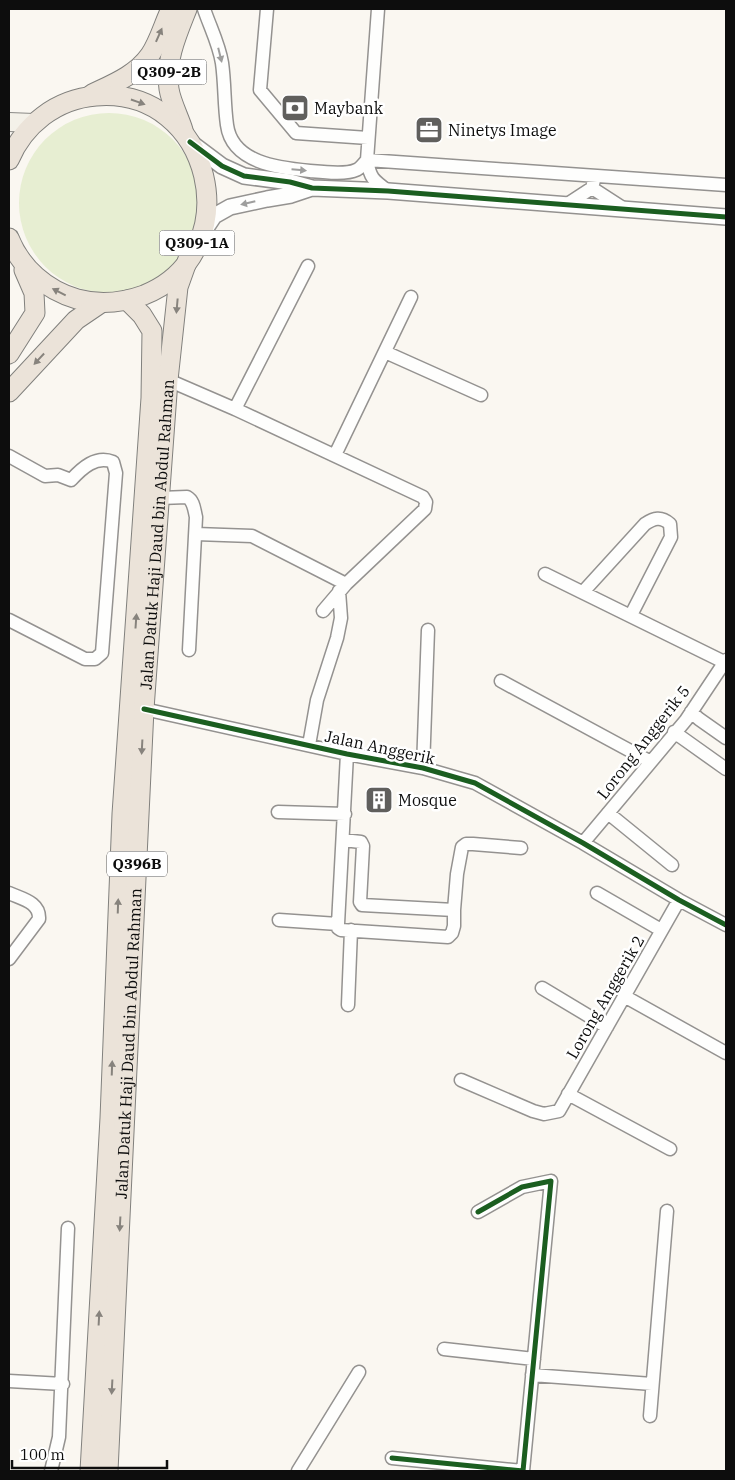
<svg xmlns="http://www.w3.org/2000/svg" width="735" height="1480" viewBox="0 0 735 1480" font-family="'IBM Plex Serif',serif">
<rect width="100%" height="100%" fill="#faf7f1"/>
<path fill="#e7eed2" d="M19 203a90 90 0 1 1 180 0a90 90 0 1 1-180 0Z"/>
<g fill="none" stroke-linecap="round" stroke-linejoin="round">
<defs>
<path id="minor" d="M204 9C210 27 219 44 222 63 225 84 224 104 227 125 232 163 279 168 310 171 321 172 346 175 356 170 360 169 364 163 367 160
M267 9 260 90 296 133 368 138
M378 9 367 160C370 178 373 180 388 191
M367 160 726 185
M592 188 626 210
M566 205 592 188 595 176
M385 352 481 395
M168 380 235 409 423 497 426 502 425 509 346 584 323 611
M235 409 308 266
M335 455 411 297
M9 456 45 476 58 475 71 480C82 468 96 455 113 462L116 473 102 653 95 659H85L9 620
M160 498 187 497C194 501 194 509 196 517L189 650
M196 534 252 536 346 584
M545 574 724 662
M583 592 645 524C654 518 661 516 670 524L671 537 631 615
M501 681 651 762
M144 709 347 754 423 768 475 783 583 843 679 900 726 925
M691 712 699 719 726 738
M674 732 726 769
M309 745 317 700 337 638 341 618 339 591
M347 754 338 924V928L341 930 448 937 452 933 454 926V910L457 874 462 847 466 844H473L521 848
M423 768 428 630
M278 812 345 814
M608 813 672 865
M343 840 361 842 363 846 360 902 362 905 454 910
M583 843 686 720 726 660
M9 893C22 899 40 902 39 919L9 959
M597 893 661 930
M279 920 338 924
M542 988 607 1027
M624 996 726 1053
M348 1005 351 930
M461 1080 533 1111 544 1114 559 1111 679 900
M568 1094 670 1149
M444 1349 534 1359
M532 1375 652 1384
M9 1381 63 1384
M650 1416 667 1211
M392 1458 523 1471 551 1181 522 1187 478 1212
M51 1471 59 1437 68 1228
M298 1471 359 1372"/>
<path id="tertiary" d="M190 142 222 166 244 176 290 182 312 188 388 191 726 217
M204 231 214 216 230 207 267 199 291 195 312 188"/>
<path id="secondary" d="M9 122 34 123"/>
<g id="primary">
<path d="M92 94C113 84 136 75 150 55 159 42 164 23 171 9"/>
<path d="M183 130C179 117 171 102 169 89 165 61 177 34 187 9"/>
<path d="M9 160C24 125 56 99 96 96 212 86 251 252 144 295 122 303 99 305 77 299 46 290 21 268 9 238"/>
<path d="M9 354 35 313 34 293 24 270"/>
<path d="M9 392 76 320 101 303"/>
<path d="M90 1471 110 1118 122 814 151 398 152 331 142 315 127 300"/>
<path id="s1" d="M108 1471 144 709 168 380 178 287 188 259"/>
</g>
</defs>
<use href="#minor" stroke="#949290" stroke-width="15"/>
<use href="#tertiary" stroke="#949290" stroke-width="18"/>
<use href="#secondary" stroke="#8a8986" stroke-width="20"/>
<use href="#primary" stroke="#81807d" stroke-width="21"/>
<use href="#minor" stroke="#fefefd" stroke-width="12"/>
<use href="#tertiary" stroke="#fefefd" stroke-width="15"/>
<use href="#secondary" stroke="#f4f1e9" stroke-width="18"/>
<use href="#primary" stroke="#ebe3d9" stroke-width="19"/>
<defs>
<path id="cycleway" d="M190 142 222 166 244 176 290 182 312 188 388 191 726 217
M144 709 347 754 423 768 475 783 583 843 679 900 726 925
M392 1458 523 1471 551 1181 522 1187 478 1212"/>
</defs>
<use href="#cycleway" stroke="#fff" stroke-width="8"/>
<use href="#cycleway" stroke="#1b5e20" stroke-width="5"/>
</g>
<defs><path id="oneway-solid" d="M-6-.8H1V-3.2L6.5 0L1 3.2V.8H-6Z" transform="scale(1.25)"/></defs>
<g fill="#87837d">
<use href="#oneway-solid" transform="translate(159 35) rotate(-66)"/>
<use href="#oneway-solid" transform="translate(138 102) rotate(19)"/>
<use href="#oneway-solid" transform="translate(59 292) rotate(-153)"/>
<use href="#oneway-solid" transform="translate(177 306) rotate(95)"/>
<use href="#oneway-solid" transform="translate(39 359) rotate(133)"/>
<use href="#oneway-solid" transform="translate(136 621) rotate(-86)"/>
<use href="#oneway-solid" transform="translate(142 747) rotate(93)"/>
<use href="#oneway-solid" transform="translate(118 906) rotate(-88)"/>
<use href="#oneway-solid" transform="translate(112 1068) rotate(-88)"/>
<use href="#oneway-solid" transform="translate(120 1224) rotate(93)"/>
<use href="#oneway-solid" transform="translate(99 1318) rotate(-87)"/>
<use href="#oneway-solid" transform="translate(112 1387) rotate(93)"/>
</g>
<g fill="#9e9e9d">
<use href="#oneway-solid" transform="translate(220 55) rotate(76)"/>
<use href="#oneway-solid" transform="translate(299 170) rotate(5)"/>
<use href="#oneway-solid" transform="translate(248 203) rotate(167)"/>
</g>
<defs>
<symbol id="bank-square" viewBox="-11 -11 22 22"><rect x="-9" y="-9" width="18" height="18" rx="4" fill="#605f5d" stroke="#fff"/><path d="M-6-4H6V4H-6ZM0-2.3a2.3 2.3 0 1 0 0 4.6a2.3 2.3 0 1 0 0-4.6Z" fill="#fff"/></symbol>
<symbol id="office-square" viewBox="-11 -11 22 22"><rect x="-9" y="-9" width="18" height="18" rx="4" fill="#605f5d" stroke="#fff"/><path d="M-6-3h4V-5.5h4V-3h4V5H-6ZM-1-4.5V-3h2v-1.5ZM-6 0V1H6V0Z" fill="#fff"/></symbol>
<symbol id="building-square" viewBox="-11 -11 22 22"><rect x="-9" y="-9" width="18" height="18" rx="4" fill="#605f5d" stroke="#fff"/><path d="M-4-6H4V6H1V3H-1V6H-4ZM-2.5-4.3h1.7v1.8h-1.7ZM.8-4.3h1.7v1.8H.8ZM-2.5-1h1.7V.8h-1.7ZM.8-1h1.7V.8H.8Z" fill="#fff"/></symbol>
</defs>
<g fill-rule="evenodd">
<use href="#bank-square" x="279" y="92" width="32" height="32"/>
<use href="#office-square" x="413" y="114" width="32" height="32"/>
<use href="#building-square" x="363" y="784" width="32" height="32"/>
</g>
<g text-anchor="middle" stroke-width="5" stroke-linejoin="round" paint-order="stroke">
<g fill="#fff" stroke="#565656" stroke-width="1">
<rect x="131.5" y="59.5" width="75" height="25" rx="4"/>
<rect x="159.5" y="230.5" width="75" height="25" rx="4"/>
<rect x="107" y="851.5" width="60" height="25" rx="4"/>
</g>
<g font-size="15" font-weight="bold" fill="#0d0d0d">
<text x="169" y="77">Q309-2B</text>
<text x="197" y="248">Q309-1A</text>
<text x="137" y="869">Q396B</text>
</g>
<g font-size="16" fill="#0d0d0d" stroke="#fff" text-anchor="start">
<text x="314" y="114">Maybank</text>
<text x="448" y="136">Ninetys Image</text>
<text x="398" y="806">Mosque</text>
</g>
<g font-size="16" fill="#0d0d0d" stroke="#fff">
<text dy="6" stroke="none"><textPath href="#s1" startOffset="938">Jalan Datuk Haji Daud bin Abdul Rahman</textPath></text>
<text transform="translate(643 742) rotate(-52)" y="6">Lorong Anggerik 5</text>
<text transform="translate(380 747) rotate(12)" y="6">Jalan Anggerik</text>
<text transform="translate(605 997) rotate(-60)" y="6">Lorong Anggerik 2</text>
<text dy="6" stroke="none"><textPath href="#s1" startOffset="428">Jalan Datuk Haji Daud bin Abdul Rahman</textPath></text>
</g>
</g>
<rect width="735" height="1480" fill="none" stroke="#0d0d0d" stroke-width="20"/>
<path d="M12 1460v8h155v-8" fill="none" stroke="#0d0d0d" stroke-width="2.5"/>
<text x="20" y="1460" font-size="15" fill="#0d0d0d" stroke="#ffffff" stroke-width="4" paint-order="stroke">100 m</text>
</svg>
